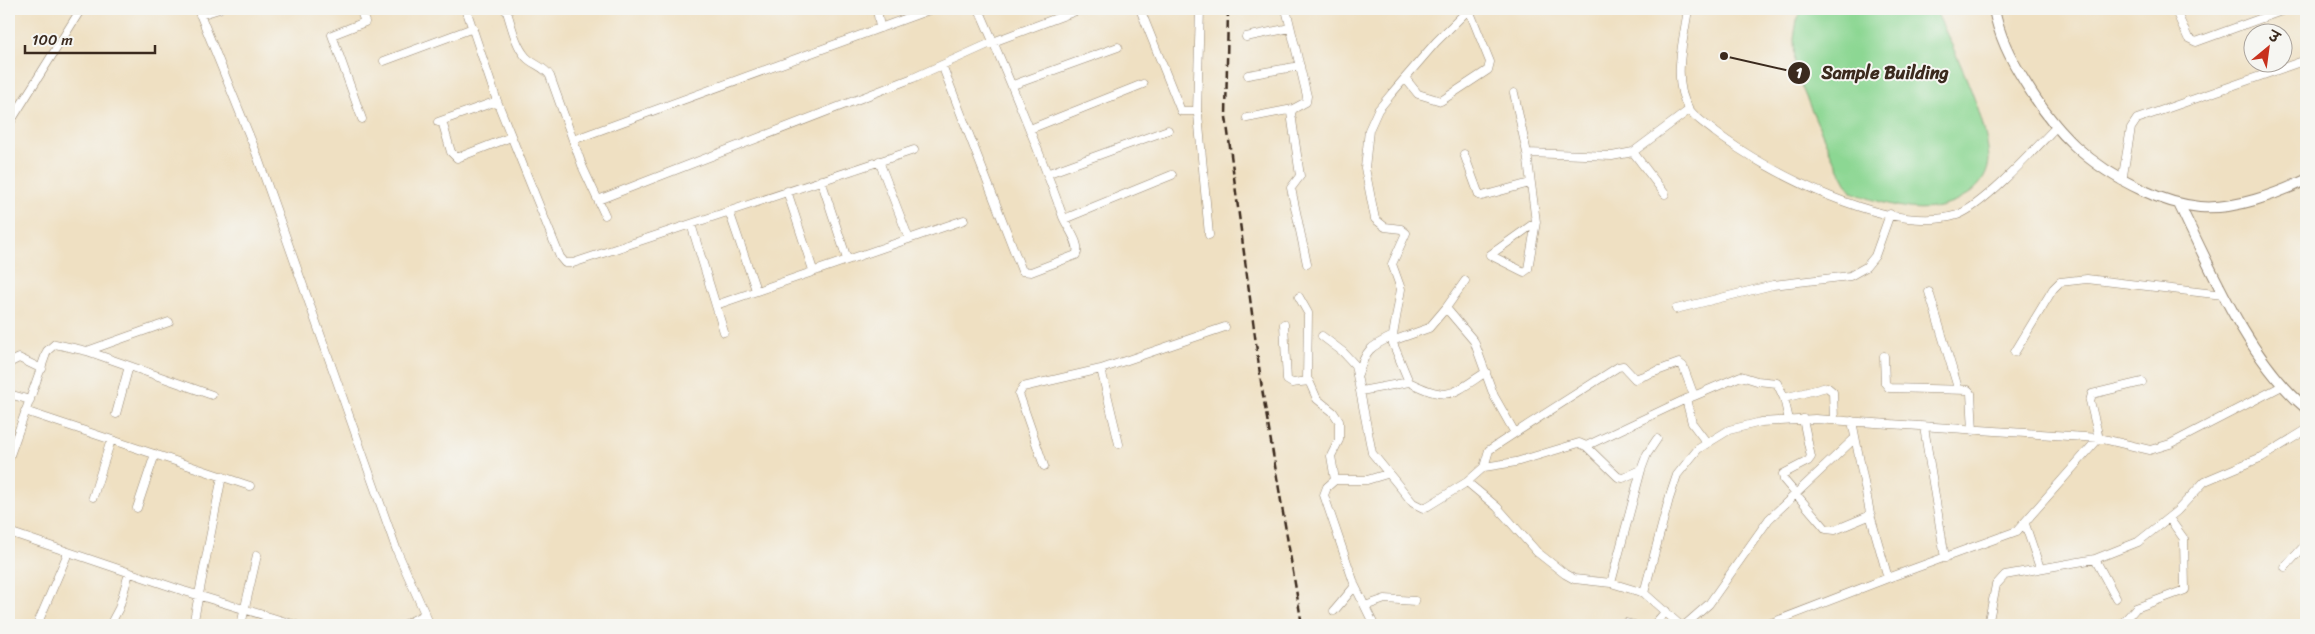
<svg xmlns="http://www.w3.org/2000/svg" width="2315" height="634" viewBox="0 0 2315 634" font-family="Sriracha,'Playpen Sans Deva',sans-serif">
<rect width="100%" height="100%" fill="#f6f6f2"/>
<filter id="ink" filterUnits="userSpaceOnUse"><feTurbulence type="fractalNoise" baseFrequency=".02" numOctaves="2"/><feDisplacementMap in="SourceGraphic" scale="10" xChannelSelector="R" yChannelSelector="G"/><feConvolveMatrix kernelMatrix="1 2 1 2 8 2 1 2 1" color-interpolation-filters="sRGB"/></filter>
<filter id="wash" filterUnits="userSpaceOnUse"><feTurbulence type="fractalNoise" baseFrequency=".0096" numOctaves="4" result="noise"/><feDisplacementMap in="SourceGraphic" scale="20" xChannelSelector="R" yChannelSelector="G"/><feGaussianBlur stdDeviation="1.12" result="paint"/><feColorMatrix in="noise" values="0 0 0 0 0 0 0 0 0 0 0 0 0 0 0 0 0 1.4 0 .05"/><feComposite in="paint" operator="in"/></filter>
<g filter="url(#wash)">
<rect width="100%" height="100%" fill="#efe0c2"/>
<path fill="#8cd793" stroke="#648058" d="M1803 9H1935C1954 50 1986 114 1989 158 1989 173 1981 185 1970 193 1933 221 1890 206 1851 192L1831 154 1795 72 1794 38 1797 20Z"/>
</g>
<g filter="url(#ink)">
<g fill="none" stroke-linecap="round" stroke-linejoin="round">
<defs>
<path id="street" d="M198 9 254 147 397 551 430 625
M360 9 365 22 332 35 362 119
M466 9 497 101 560 257 565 263H573L914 150
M506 9C511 23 515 45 526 57 533 65 544 66 550 76L583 168 605 215
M877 9 880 28
M1140 9 1181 111H1195L1198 114 1209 235
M1286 9 1307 96 1306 102 1293 109 1291 113 1300 176 1291 188 1307 264
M1688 9C1684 39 1671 82 1689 109 1695 118 1707 125 1715 132 1767 172 1890 236 1957 215 1983 206 2035 149 2056 127
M2175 9 2188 38 2196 42 2287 9
M200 15 219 9
M1246 37 1290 28
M384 61 473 28
M942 65 1022 271 1031 272 1076 255C1082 245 1067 227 1063 217 1038 146 1009 78 979 9
M1248 75 1300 66
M1405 78 1418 94 1441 101 1488 70 1490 62 1469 10
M1013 85 1118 47
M1514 93 1527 153
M1197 112 1200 9
M1247 118 1293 109
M442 121 451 152 457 158 511 137
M438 122 497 101
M9 124 81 9
M1030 129 1143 84
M573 140 932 9
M1633 152 1665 194
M1464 154 1479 195 1482 196 1530 183
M879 161 909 239
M1049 173 1168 130
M821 180 847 259
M2122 181 2131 128 2137 119 2306 60
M787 191 813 270
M598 200 913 78 993 42 1081 9
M729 211 756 290
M1064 219 1172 175
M1536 222 1490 255 1524 272 1528 269 1536 222 1527 153 1612 156 1633 152 1689 110
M691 224 724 332
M1929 292 1958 388
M1299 297 1308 313 1307 380
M716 305 964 220
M1446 308 1465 281
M1676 309 1773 285 1850 276 1866 267 1875 256 1890 214
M1284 324 1287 380 1292 383 1309 381 1317 399 1333 412 1339 421V440L1331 456 1335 480H1367L1387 474
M1322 336 1343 352 1355 365 1372 453 1413 503 1423 508 1428 506 1467 482 1497 507 1537 552 1565 574 1574 579 1611 583 1644 593 1669 499 1677 475 1698 449 1729 430 1761 422 1815 419 2099 438 2150 450 2170 444 2282 386
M1392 341 1429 328 1446 308 1474 341 1494 396 1515 433 1489 450 1484 467 1467 482
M87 351 169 322
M2015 352 2053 289 2060 282 2087 279 2223 295
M1884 356 1885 383 1889 388 1968 390 1971 393 1973 431
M9 363 19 358 42 369
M1101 369 1119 444
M1358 374C1366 350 1369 347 1393 336
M1409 382C1449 402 1451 395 1486 372
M1361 391 1409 382 1392 341 1401 289 1392 264 1406 233 1401 229 1385 227 1375 219 1365 168 1369 130 1378 110 1392 93 1436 42 1469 9
M9 394 30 400
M1694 396 1741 376 1757 381 1777 383 1784 398
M25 411 250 486
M116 414 129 366
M1803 419 1811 457 1808 461 1783 474 1784 480 1826 529 1835 530 1871 515
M1789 420 1784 398 1827 387 1833 392 1834 420
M1924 427 1945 558
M1515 433 1618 367 1623 366 1635 379 1679 363 1683 366 1694 396 1686 399 1692 423 1707 443
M1586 446 1686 399
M9 458 47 351 55 344 87 351 212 395
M1044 466 1019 394 1023 387 1101 369 1225 327
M1484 467 1516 462 1579 443 1586 446 1618 477 1623 478 1641 470
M93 497 111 440
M137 508 155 454
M2025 524 2040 568
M9 532 184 591 296 625
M2285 567 2306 544
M1888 578 2017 531 2099 438 2090 401 2092 394 2142 382
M1611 583 1641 470 1647 454 1657 439
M1355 586 1374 625
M1644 593 1680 625
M2116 598 2095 559 2138 542 2177 511 2205 481 2262 457 2306 430
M1365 606 1385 599 1415 601
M1334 611 1355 586 1324 495 1327 487 1335 480
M1625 623 1634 625
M37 625 68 553
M110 625 119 608 129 573
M193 625 222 476
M241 625 257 555
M263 625 265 615
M404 625 425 614
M1654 625 1666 611
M1685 625 1709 604 1769 519 1855 438
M1766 625 1888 578 1871 518 1852 421
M1988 625 1996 585 2005 575 2095 559
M2121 625 2136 608 2185 590 2184 539 2169 518"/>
<path id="secondary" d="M1994 9C1999 36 2010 58 2025 82 2056 133 2088 165 2142 190 2161 199 2180 205 2200 207 2234 210 2277 194 2306 180
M2179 204C2211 270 2250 362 2306 408"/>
</defs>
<use href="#street" stroke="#958570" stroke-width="9"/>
<use href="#secondary" stroke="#958570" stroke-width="12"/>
<use href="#street" stroke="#fff" stroke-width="8"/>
<use href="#secondary" stroke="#fff" stroke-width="10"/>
<path stroke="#3b2a1e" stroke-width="2.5" stroke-dasharray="8 4" stroke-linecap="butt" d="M1228 9 1226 117 1262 389 1302 625"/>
</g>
</g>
<path fill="none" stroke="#3b2a1e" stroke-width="2" d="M1724 56L1799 73"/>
<g fill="#3b2a1e" stroke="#f6f6f2" stroke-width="2">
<circle cx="1724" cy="56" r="5"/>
<circle cx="1799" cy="73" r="12"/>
</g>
<g font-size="15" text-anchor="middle" font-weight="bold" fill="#fff">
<text x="1799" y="78">1</text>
</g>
<g font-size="18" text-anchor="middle" font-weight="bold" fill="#3b2a1e" stroke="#f6f6f2" stroke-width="4" stroke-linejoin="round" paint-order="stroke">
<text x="1885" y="79">Sample Building</text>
</g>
<rect width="2315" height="634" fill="none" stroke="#f6f6f2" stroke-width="30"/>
<g transform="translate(2268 48) rotate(29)"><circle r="24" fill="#f6f6f2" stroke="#aba49d"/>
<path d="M0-4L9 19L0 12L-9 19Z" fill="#c8321e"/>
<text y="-8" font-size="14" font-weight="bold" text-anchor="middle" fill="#3b2a1e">उ</text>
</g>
<path d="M25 45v8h130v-8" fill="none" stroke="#3b2a1e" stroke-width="2.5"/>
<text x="32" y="45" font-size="15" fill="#3b2a1e" stroke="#f6f6f2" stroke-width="4" paint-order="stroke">100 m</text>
</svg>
